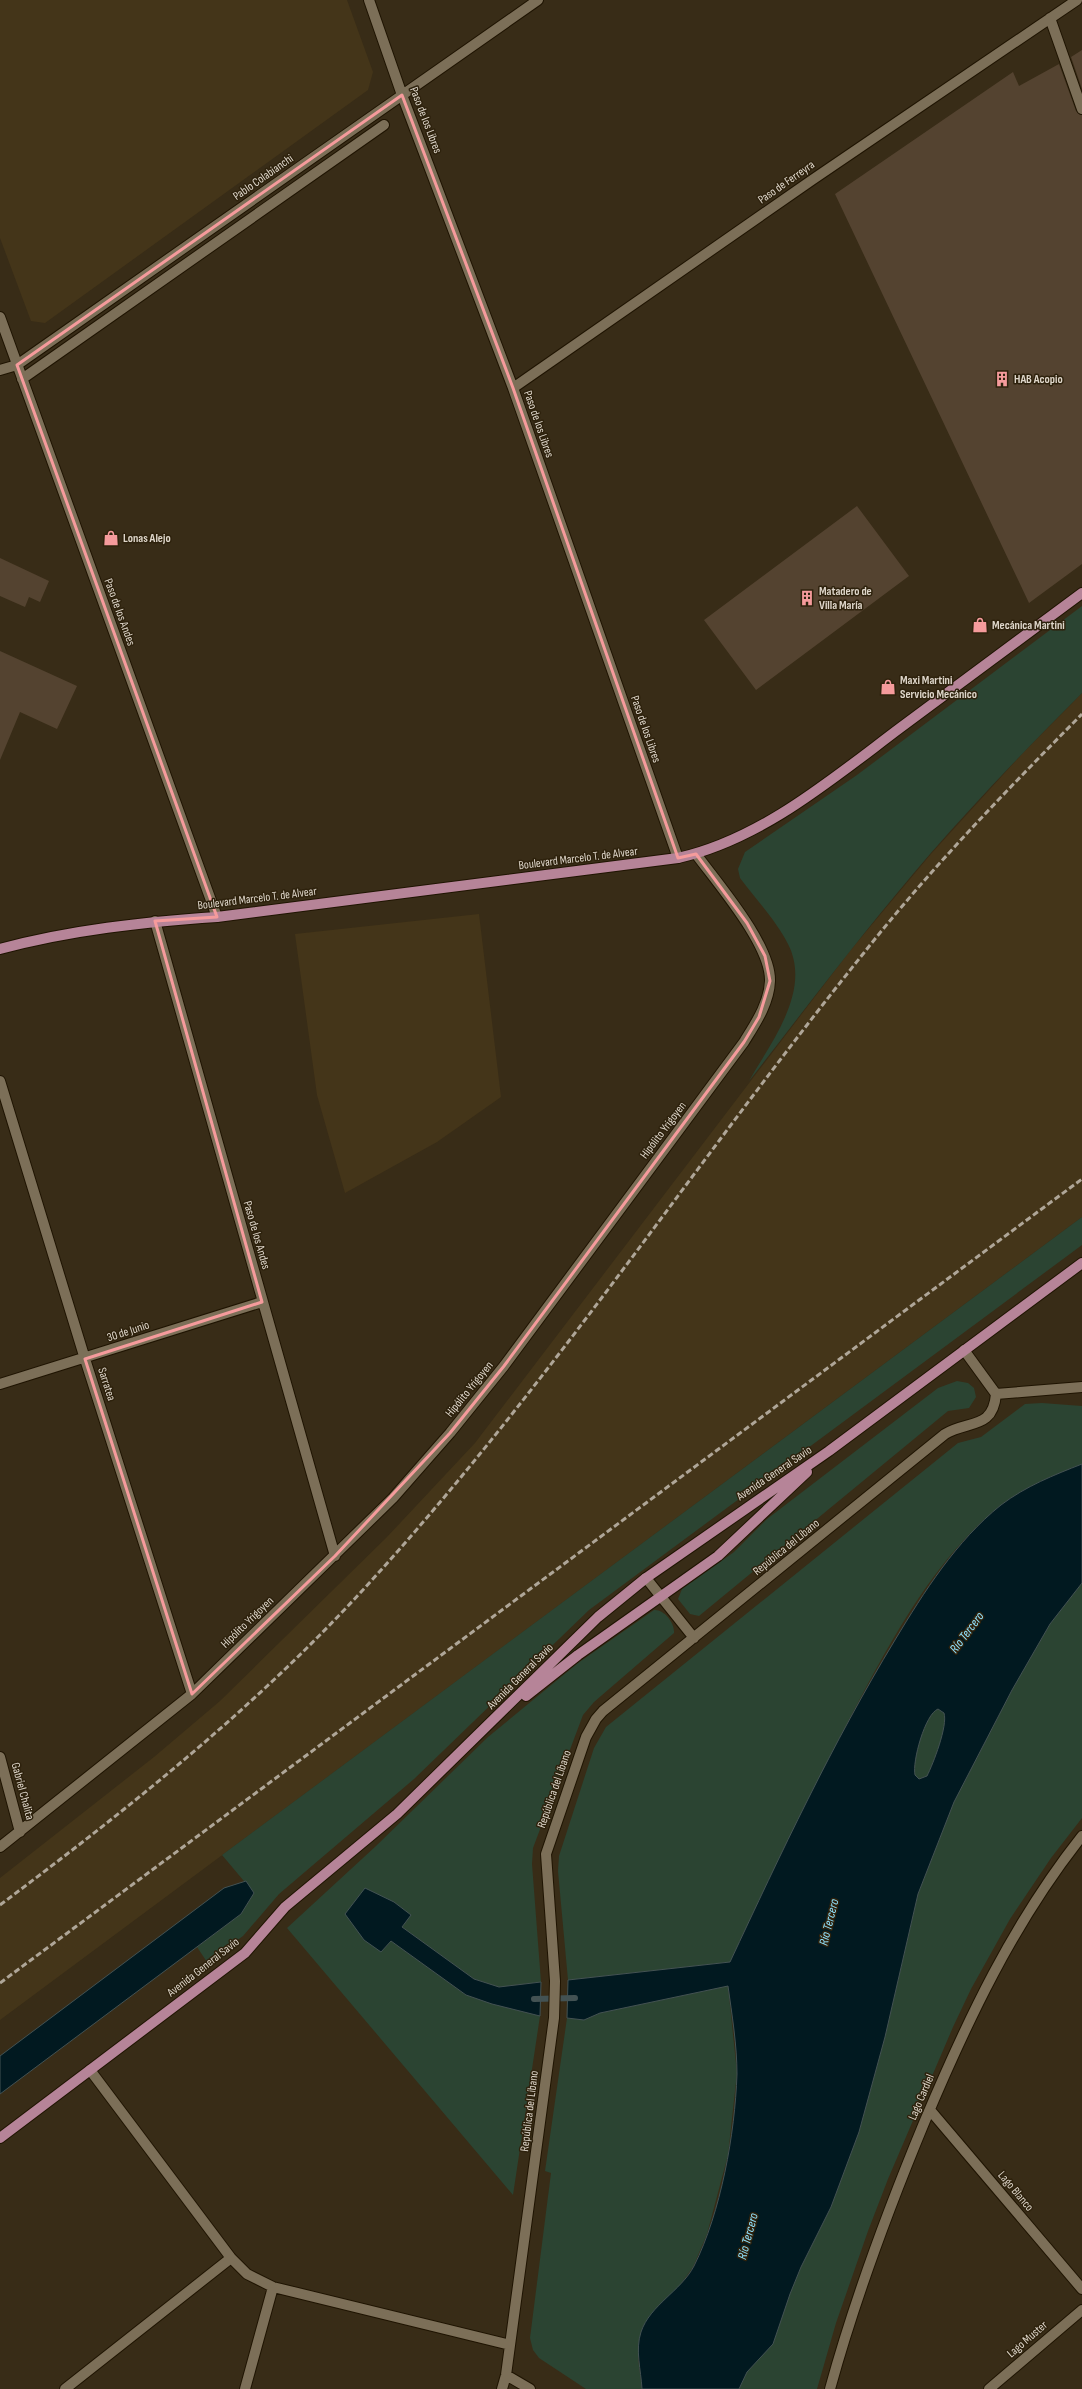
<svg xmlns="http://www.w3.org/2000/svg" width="1082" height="2389" viewBox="0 0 1082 2389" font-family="'Sofia Sans Condensed',sans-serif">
<rect width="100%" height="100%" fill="#382c17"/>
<path fill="#443519" d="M0 0H347L373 72 368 90 45 323 31 321 0 238Z
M1082 693V1217L0 2020V1878L154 1757 220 1701 387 1537 475 1443 849 952 931 854 1021 755Z
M479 914 501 1097 437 1142 345 1193 317 1095 295 934Z"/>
<path fill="#2b4432" d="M1082 606V693C1030 745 979 798 930 854 867 927 808 1005 749 1081 771 1042 812 991 788 944 777 922 755 898 740 878L738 869 745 852 857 775Z
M1082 1217V1245L589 1610 414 1779 279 1894 243 1936 207 1962 197 1947 241 1914 254 1893 222 1855Z
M957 1381 968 1383 974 1388 976 1397 969 1408 948 1411 699 1616 690 1614 678 1599 682 1589 734 1552 767 1519 938 1388Z
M1042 1403 1082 1406V1464C1054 1475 1026 1486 1001 1505 929 1562 881 1659 839 1739 801 1813 765 1887 730 1962L568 1980 558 1871 559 1856 594 1748 606 1727 958 1443 981 1437 1025 1404Z
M1082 1583V1818L1051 1858 1010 1919 971 1989 953 2027 888 2179 868 2231 836 2323 817 2389H739L747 2372 773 2343 790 2294 801 2267 831 2207 859 2132 885 2037 918 1894 954 1802 1012 1690 1050 1624Z
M654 1610C664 1609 675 1623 674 1633L594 1702 583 1715 533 1848 532 1864 541 1982 499 1987 474 1979 402 1927 410 1915 394 1902 381 1952 391 1941 466 1995 492 2004 540 2016 513 2195 287 1928 376 1846 488 1737 578 1663Z
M938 1709 944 1713C949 1726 933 1764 927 1776L919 1779 915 1775C912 1762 925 1714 938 1709Z
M728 1986 737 2073 728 2155 707 2234 693 2267 678 2288 659 2306 638 2358 642 2389H586L539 2358 533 2350 530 2338 551 2173 545 2171 567 2018 584 2020 600 2013Z"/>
<path fill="#011920" stroke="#435253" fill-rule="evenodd" d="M1082 1464V1583L1050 1624 1012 1690 954 1802 918 1894 885 2037 859 2132 831 2207 801 2267 790 2294 773 2344 747 2372 739 2389H642C641 2370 635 2350 641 2332 650 2305 681 2291 694 2266 721 2212 735 2134 737 2074 737 2045 732 2015 728 1986L600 2013 584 2020 567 2018 568 1980 730 1962C781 1853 832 1744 895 1640 924 1592 956 1541 1001 1505 1026 1486 1054 1475 1082 1464ZM938 1709 944 1713C948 1726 933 1764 927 1776L919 1779 915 1775C912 1762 925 1714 938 1709Z
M246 1881 254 1893 241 1914 0 2094V2056L224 1888Z
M365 1888 394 1902 411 1915 402 1927 474 1979 499 1987 541 1982 540 2016 492 2004 466 1995 391 1941 381 1952 364 1940 345 1914Z"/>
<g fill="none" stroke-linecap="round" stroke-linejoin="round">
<path stroke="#435253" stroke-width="6" d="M534 1999 575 1998"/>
</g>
<path fill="#544330" d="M1082 50V89L1071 57Z
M1059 64 1076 111 1082 115V564L1029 603 835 194 1013 72 1019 86Z
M857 506 909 576 756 690 704 620Z
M0 558 49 581 40 602 29 597 25 607 0 596Z
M0 651 77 686 57 729 20 712 0 760Z"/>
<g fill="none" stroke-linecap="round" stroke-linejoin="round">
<defs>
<path id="minor" d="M369 0 402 95 513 388 678 858
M1050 18 1082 109
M0 317 217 917
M0 370 17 365 538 0
M22 379 384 125
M513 388 812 180 1077 0
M155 921 335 1556
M0 1081 85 1359 192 1694
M0 1384 262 1302
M996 1394 1082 1387
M646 1578 694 1638
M0 1757 20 1832
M0 1847 192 1694 393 1498 450 1433 504 1366 744 1042C755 1024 769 1004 770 981 771 945 718 884 696 854
M90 2070 231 2258 247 2274 273 2287 510 2345
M930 2110 1082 2289
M506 2375 530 2389
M65 2389 231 2258
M245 2389 273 2287
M502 2389 506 2375 554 2018 555 1981 546 1854 586 1737 596 1719 603 1711 945 1434C968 1420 993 1430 996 1394L964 1350
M830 2389C855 2298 888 2210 924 2123 967 2021 1013 1923 1082 1836
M989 2389 1082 2310"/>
<path id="major" d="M0 949C70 930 144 922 217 917L678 858C762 839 832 779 900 728 961 683 1021 638 1082 593
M526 1696 578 1655 718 1556 807 1472
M0 2138 245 1953 285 1907 397 1814 598 1617 646 1578 829 1451 1082 1263"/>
</defs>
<use href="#minor" stroke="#1f1402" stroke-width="12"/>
<use href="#major" stroke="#1f1402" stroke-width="12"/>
<use href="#minor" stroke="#7c6f58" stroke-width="10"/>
<use href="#major" stroke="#b68498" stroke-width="10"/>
<path stroke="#afa698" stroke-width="3" stroke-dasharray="6 3" stroke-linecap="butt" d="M0 1905C128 1809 252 1710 361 1592 545 1392 693 1165 863 954 930 869 1006 791 1082 714
M0 1983 1082 1179"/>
</g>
<path fill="none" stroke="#f59b9c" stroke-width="3" stroke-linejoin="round" d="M402 95 513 388 678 858 696 854 747 923 765 956 770 981 759 1017 744 1042 504 1366 450 1433 335 1556 192 1694 85 1359 262 1302 155 921 217 917 17 365Z"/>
<defs>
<symbol id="building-bare" viewBox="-9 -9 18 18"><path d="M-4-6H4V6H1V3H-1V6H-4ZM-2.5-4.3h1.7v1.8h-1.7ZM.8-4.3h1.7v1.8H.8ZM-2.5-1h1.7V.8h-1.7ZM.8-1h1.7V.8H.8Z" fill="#f59b9c" stroke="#2e220d" stroke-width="2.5" paint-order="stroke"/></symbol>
<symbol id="shop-bare" viewBox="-9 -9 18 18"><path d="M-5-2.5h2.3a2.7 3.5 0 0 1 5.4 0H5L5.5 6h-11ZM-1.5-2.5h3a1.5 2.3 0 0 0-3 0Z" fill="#f59b9c" stroke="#2e220d" stroke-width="2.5" paint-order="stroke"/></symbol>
</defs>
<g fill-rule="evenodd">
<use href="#building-bare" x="991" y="368" width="22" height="22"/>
<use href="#shop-bare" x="100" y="527" width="22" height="22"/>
<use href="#building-bare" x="796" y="587" width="22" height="22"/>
<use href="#shop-bare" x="969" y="614" width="22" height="22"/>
<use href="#shop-bare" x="877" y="676" width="22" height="22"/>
</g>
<g text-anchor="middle" stroke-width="3" stroke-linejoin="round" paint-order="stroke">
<g font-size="12" fill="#ded6ca" stroke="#2e220d">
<text transform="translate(426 120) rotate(69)" y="4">Paso de los Libres</text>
<text transform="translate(263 177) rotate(-35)" y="4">Pablo Colabianchi</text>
<text transform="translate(786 182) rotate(-35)" y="4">Paso de Ferreyra</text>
<text transform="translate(539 424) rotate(71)" y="4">Paso de los Libres</text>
<text transform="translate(120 612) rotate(70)" y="4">Paso de los Andes</text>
<text transform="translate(646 729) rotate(71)" y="4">Paso de los Libres</text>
<text transform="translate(578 858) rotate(-7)" y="4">Boulevard Marcelo T. de Alvear</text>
<text transform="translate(257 898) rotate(-7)" y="4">Boulevard Marcelo T. de Alvear</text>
<text transform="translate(663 1130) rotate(-53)" y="4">Hipólito Yrigoyen</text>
<text transform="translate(257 1235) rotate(74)" y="4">Paso de los Andes</text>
<text transform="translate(128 1331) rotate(-18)" y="4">30 de Junio</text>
<text transform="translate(107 1384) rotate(72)" y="4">Sarratea</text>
<text transform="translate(469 1389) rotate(-51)" y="4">Hipólito Yrigoyen</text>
<text transform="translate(774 1473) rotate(-34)" y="4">Avenida General Savio</text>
<text transform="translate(786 1547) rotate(-39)" y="4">República del Líbano</text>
<text transform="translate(247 1622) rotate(-44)" y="4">Hipólito Yrigoyen</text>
<text transform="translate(520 1676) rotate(-45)" y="4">Avenida General Savio</text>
<text transform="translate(554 1789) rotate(-71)" y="4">República del Líbano</text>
<text transform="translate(23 1791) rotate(75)" y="4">Gabriel Chalita</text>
<text transform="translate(203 1967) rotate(-38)" y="4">Avenida General Savio</text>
<text transform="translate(921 2097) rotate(-67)" y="4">Lago Cardiel</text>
<text transform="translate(529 2111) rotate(-83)" y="4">República del Líbano</text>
<text transform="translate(1016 2191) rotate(50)" y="4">Lago Blanco</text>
<text transform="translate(1027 2339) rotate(-41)" y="4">Lago Muster</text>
</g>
<g font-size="12" font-weight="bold" fill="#ded6ca" stroke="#2e220d" text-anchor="start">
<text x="1014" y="383">HAB Acopio</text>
<text x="123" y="542">Lonas Alejo</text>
<text x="819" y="595">Matadero de<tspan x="819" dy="14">Villa María</tspan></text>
<text x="992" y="629">Mecánica Martini</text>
<text x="900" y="684">Maxi Martini<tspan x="900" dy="14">Servicio Mecánico</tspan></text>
</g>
<g font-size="13" font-style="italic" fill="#90e2fe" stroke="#2e220d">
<text transform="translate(966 1632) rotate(-53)" y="5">Río Tercero</text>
<text transform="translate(828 1922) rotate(-76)" y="5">Río Tercero</text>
<text transform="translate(747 2236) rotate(-75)" y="5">Río Tercero</text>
</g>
</g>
</svg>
